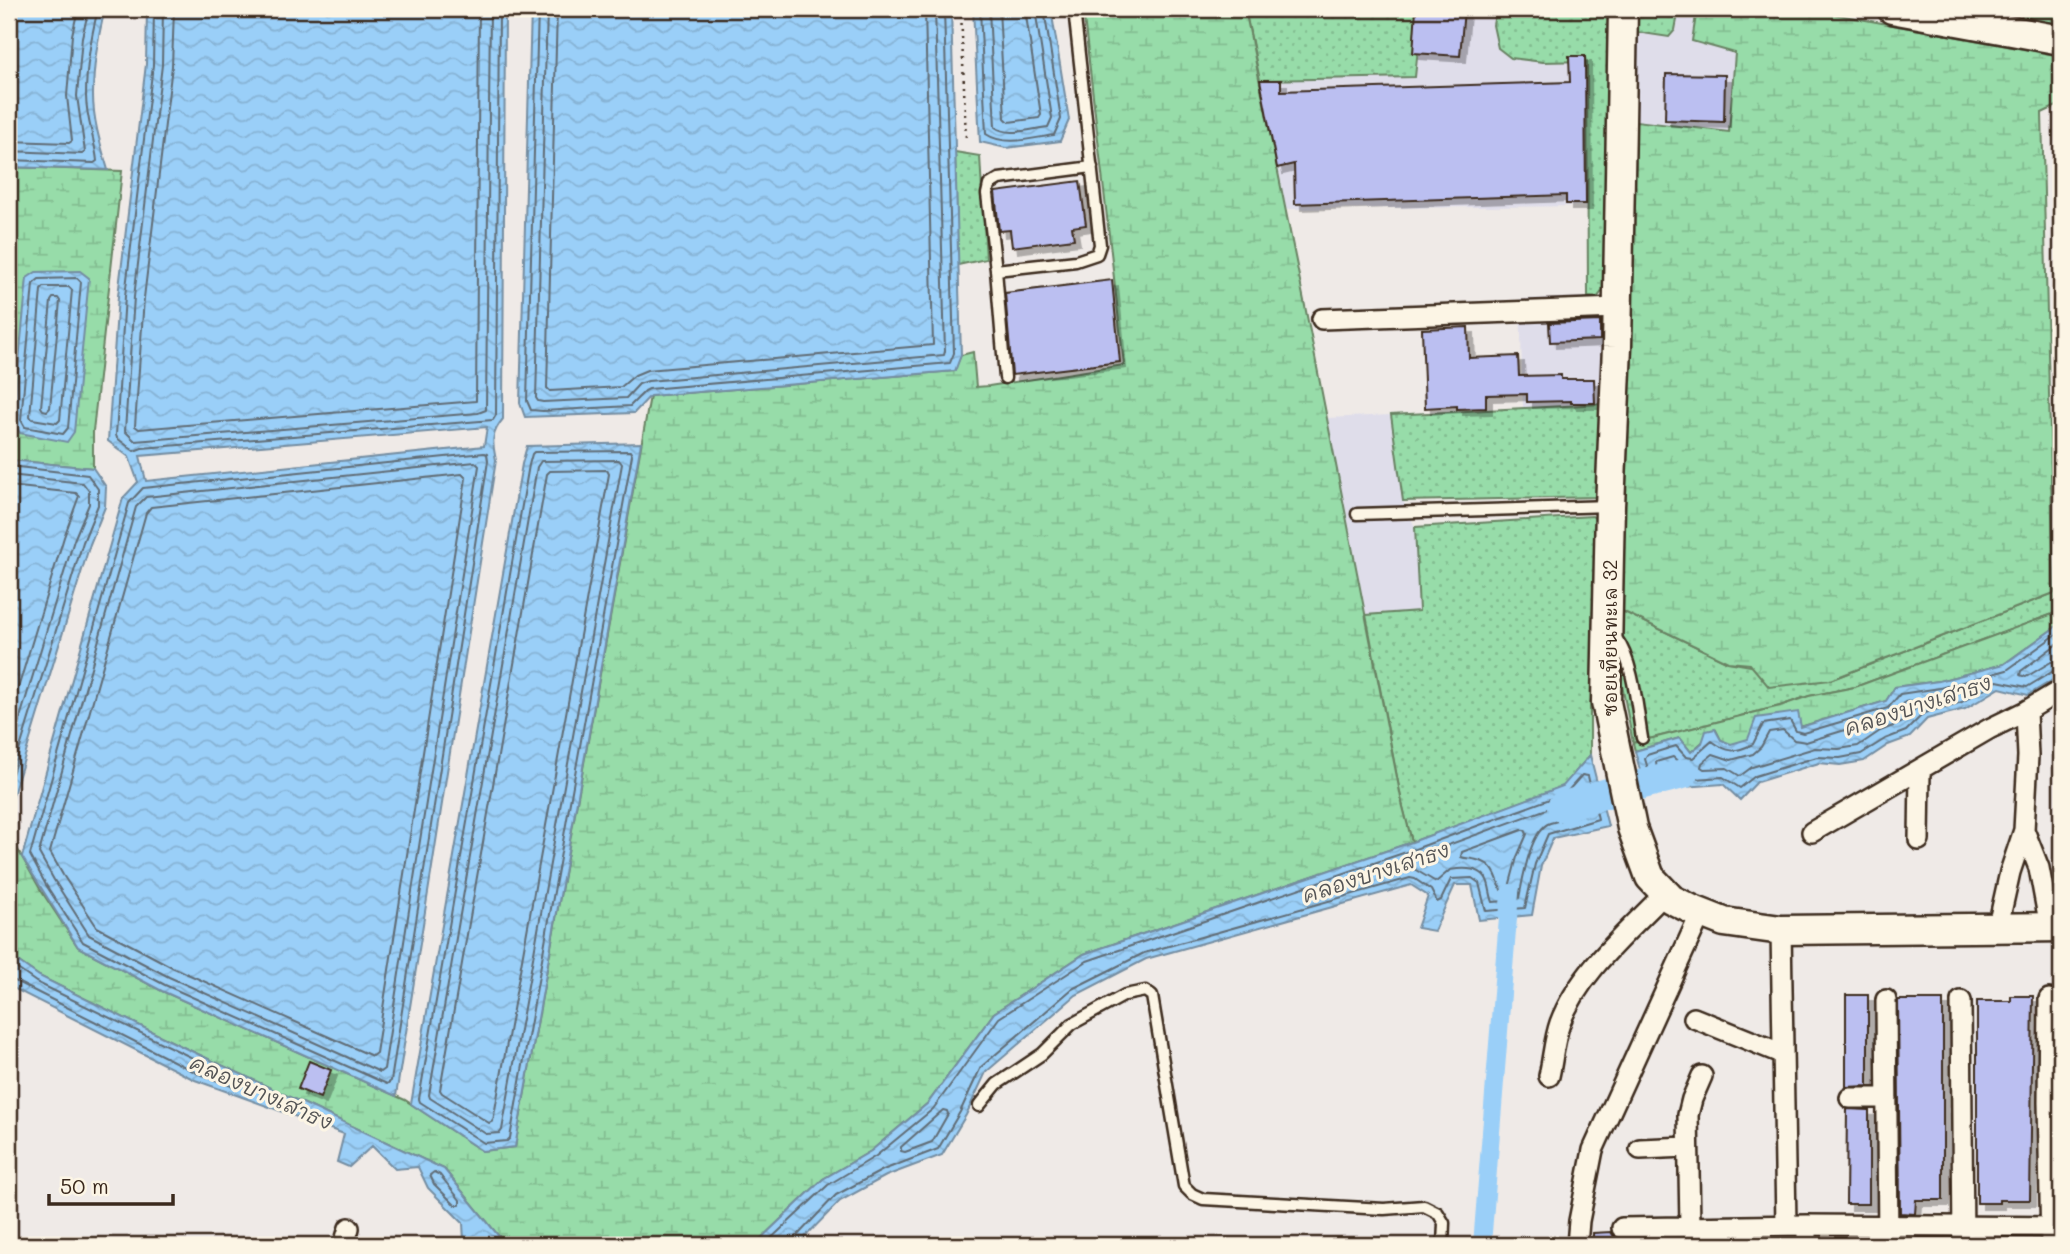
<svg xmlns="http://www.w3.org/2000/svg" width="2070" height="1254" viewBox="0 0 2070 1254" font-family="Mali,'Playpen Sans Thai',sans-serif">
<defs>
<pattern id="grass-dots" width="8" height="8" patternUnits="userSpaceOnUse" patternTransform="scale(1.75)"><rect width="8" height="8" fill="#97dca9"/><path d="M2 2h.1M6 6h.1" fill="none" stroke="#83bd91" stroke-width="1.8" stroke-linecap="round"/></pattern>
<pattern id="wetland-marsh" width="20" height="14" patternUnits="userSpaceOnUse" patternTransform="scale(1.75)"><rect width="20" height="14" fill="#97dca9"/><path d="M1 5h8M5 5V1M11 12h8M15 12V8" fill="none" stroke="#83bd91"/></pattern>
<pattern id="water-waves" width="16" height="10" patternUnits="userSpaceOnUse" patternTransform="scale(1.75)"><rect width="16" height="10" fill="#9acff8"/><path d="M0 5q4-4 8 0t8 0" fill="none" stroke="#86b2d4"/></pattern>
<filter id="shadow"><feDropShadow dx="6" dy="6" stdDeviation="0" flood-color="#0004"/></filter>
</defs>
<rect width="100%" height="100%" fill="#efeae7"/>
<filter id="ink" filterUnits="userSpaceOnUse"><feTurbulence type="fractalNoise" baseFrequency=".0143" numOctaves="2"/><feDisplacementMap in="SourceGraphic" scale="14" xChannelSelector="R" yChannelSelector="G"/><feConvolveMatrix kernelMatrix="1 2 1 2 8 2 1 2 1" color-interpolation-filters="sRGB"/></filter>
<g filter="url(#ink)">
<path fill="#dfddea" d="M1245 9H1586L1588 206 1286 209Z
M1679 9H1697L1692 41 1735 53 1729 133 1628 120 1629 31 1675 30Z
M1588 297 1606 299 1603 404 1523 408 1520 299Z
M1391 415 1403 501 1415 527 1419 611 1366 615 1327 418Z"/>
<path fill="url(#grass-dots)" stroke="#698364" stroke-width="2" d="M1245 9H1422L1415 77 1260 80Z
M1496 9H1611L1603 290 1597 298 1588 297 1587 61 1543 62 1511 58 1498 48 1493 25Z
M1630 9H1679L1675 30 1669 37 1629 31Z
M955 152 980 156 986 259 958 265Z
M1603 404 1602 481 1596 497 1403 501 1391 415Z
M1592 516 1600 522 1599 651 1590 705V755L1564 786 1412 842 1402 803 1366 615 1419 611 1415 527Z
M2061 588V611L1855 687 1809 696 1780 706 1633 743 1622 685 1618 609 1728 662 1830 680 2054 593V591Z"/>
<path fill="url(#wetland-marsh)" stroke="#698364" stroke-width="2" d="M1083 9H1245L1305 306 1402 803 1412 842 1084 954 994 1013 928 1103 871 1151 823 1179 754 1245H506L444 1169 187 1049 39 976 9 955V834L40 889 78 947 162 991 405 1100 482 1151 515 1147 650 396 954 371 961 355 973 352 976 387 989 386 1124 365Z
M1697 9H1806L2061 56V104L2042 113 2054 593 1830 680 1769 687 1750 664 1728 662 1618 609 1628 120 1729 132 1735 53 1692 41Z
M1970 9H2061V29L2029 18 2001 20Z
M9 167 122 171 93 431V468L9 460Z
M2061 611V623L2004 664 1939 681 1895 687 1886 701 1800 727 1731 745 1721 740 1716 730 1691 752 1680 738 1635 751 1633 743 1780 706 1809 696 1855 687Z"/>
<path fill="url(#water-waves)" stroke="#748da1" stroke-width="2" fill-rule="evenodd" d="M11 9H105C98 37 93 66 93 95 93 121 101 146 108 170L9 167V29Z
M147 9H505L503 419C491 433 492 442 496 460L396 1096 162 991 78 947 22 857 123 498 138 482 129 457 108 441 118 296 146 64ZM487 427 484 446 146 481 140 456Z
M531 9H951L961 355 955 371 650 396 634 413 525 417 520 403Z
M973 9H1051L1069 120 1060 141 1006 148 980 142Z
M80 271 89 278 74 432 67 442 20 433 13 422 27 278 36 272Z
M641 443 515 1147 482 1151 411 1104 522 464 527 446Z
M9 460 93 468 106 487 105 507 90 544 9 808Z
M2061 623V675L2028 695 2000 688 1965 709 1927 719 1910 737 1888 745 1864 761 1840 765 1819 763 1757 782 1740 800 1723 784 1645 790 1635 751 1680 738 1691 752 1702 743 1706 731 1715 729 1721 740 1731 744 1748 739 1756 718 1798 712 1801 727 1886 701 1895 687 1939 681 2004 664Z
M1590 755 1608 826 1553 838 1541 866 1532 915 1479 920 1472 885H1455L1434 931 1417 928 1428 896 1411 885 1146 959 1076 995 986 1072 966 1115 942 1155 886 1176 840 1201 797 1245H754L823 1179 871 1151 928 1103 994 1013 1084 954 1412 842 1563 786Z
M9 955 39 976 187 1049 444 1169 506 1245H468L464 1241 463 1223 428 1188 418 1167 395 1169 372 1146 349 1167 337 1162 344 1134 195 1080 9 986Z"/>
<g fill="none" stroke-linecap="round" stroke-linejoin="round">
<path stroke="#616c75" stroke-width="2" d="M154 9 153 65 125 296 116 435 117 438 134 451 142 448 493 420 496 415 499 9
M163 9 162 65 134 297 125 431 135 441 478 413 486 410 490 9
M174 9 172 66 144 298 135 426 139 429 476 401 479 9
M538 9 527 401 531 410 543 411 630 406 645 391 649 389 950 363 954 353 944 9
M547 9 536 398 538 401 543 402 626 398 639 384 648 381 944 355 945 351 935 9
M557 9 547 388 550 391 621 387 635 375 647 370 933 345 925 9
M980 9 986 134C1005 147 1033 138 1054 135L1061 119 1044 9
M989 9 995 127C1008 137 1031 129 1048 127L1052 118 1035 9
M999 9 1005 118 1009 122 1039 118 1041 115 1025 9
M9 141 69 143 72 141 67 96 72 35 78 9
M9 151 82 154 85 152 77 96 82 37 89 9
M9 160 94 163 97 161C95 140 86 118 86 96 86 67 91 37 98 9
M39 279 77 278 81 282 68 428 63 434 25 427 21 420 33 284Z
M44 287H69L72 290 60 420 57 423 32 419 30 416 41 290Z
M53 298H58L60 301 50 408 47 411 43 410 41 407 51 301Z
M630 451 632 455 510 1138 507 1141 484 1143 420 1102 419 1099 529 465 532 454 534 452Z
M484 453 487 454 488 461 391 1081 387 1084 165 985 83 942 46 885 30 855 129 503 143 488Z
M619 460 622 464 502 1130 500 1133 486 1134 430 1098 429 1095 537 467 541 461Z
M475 462 479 466 384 1069 380 1072 169 977 89 935 54 880 39 853 136 507 146 497Z
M9 466 88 475 98 489V505L83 542 9 784
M607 470 609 474 493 1121 489 1123 442 1093 440 1090 547 474 550 471Z
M462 474 466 478 376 1053 372 1056 174 968 97 927 63 875 50 852 146 513 151 507Z
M9 475 83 483 89 491V504L74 540 9 754
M9 486 76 493 79 496 64 537 9 718
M2061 631 2007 670 1940 688 1900 694 1888 708 1803 733 1796 731 1790 720 1763 724 1753 744C1735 753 1728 753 1712 741L1693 758 1686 757 1676 746 1647 755 1645 759 1652 782 1723 777 1740 788 1755 776 1817 757 1840 758 1861 754 1885 739 1906 731 1924 713 1962 702 1997 681 2027 687 2055 670 2061 669
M2061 641 2021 671 2020 675 2026 677 2051 662 2061 661
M1917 700 1918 706 1901 723 1880 731 1858 746 1839 749 1815 748 1752 767 1740 776 1727 768 1704 769 1701 767 1702 763 1713 754 1731 760 1753 754 1761 747 1769 732 1783 730 1794 740 1806 742 1891 716 1897 713 1905 702Z
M1673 757 1683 766V770L1657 772 1656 762Z
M1579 793 1584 795 1587 813C1575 818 1562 819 1550 823 1530 830 1523 879 1519 898L1517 900 1493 902C1490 895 1490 886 1487 880 1481 866 1462 868 1450 870L1436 882 1414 869 1386 875 1383 873 1385 868 1569 801Z
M1522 830H1525L1527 834 1517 857 1508 891 1501 890C1497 876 1493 863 1477 860 1471 858 1466 859 1461 857L1462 852Z
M9 963 36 982 240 1081 241 1086 237 1088 197 1073 15 981 9 980
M943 1110 947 1111 948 1114 932 1142 905 1152 901 1151V1147Z
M434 1172 440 1175 460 1200V1205H455L434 1184 430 1175Z
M764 1245 828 1185 876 1156 933 1109 999 1018 1087 961 1415 849 1566 793 1582 775 1588 776 1598 819 1548 834 1535 864 1525 908 1486 911 1479 883 1472 878 1451 879 1441 900 1437 902 1431 890 1415 879 1410 878 1144 953 1072 989 981 1067 960 1112 938 1149 883 1170 836 1195 795 1238 793 1245"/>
<path stroke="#9acff8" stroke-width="18" d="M1482 1245 1510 893"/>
<path stroke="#9acff8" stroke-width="30" d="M1562 807 1596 796 1683 774"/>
</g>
<path fill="#bbbff1" stroke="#3b2a1e" stroke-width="2" filter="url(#shadow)" d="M1416 9H1464L1460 56 1413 53Z
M1569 56H1585L1586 204H1566V195L1295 204 1294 164 1277 168 1260 80H1281V91L1570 82Z
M1666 74 1725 75 1724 122 1665 120Z
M1080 181 1086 225 1072 227 1074 239 1012 247 1010 230 999 231 995 192Z
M1112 280 1120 362 1012 375 1005 293Z
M1600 321V340L1550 342 1549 323Z
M1468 327 1469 358 1518 356 1519 376 1561 375V379H1594L1595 403H1571V401L1527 402V394L1486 395V408L1457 409V406L1425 408 1422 329Z
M1846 995H1868V1086L1846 1087Z
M2011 996H2033L2030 1200H1999V1203H1977V1001H2011Z
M1898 1000H1943V1200H1916L1915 1214 1900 1213Z
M309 1061 331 1070 320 1098 298 1089Z
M1847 1109 1869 1110V1204H1846Z
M1611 1232 1615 1238 1624 1240V1245H1593V1233Z
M1795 1237V1245H1637V1240Z
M1819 1237 1876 1238V1245H1819Z
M1900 1238H1945V1245H1900Z"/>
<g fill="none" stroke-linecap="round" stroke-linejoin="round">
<defs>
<path id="lane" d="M1074 9 1100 245 1097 254 1076 261 996 270 987 194 989 185 999 179 1092 167
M996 270 1005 378
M1357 514 1609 506
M1616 638C1634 662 1637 709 1642 738
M979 1106 997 1084 1042 1054 1072 1024 1125 995 1145 991 1152 996 1184 1186 1192 1194 1203 1199 1384 1209 1424 1206 1438 1213 1444 1223 1443 1245"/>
<path id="street" d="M1322 319 1618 308
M2024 830 2039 868 2050 927
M1812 832 1989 729 2026 711 2061 690
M1919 840 1920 771
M1998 926 2010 872 2024 830 2028 756 2026 711
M1781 930 1786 1225
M2049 999 2048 1102 2051 1245
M1886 1000 1888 1245
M1961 1001 1963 1245
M1694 1018 1783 1054
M1549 1076C1553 1059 1554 1040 1560 1023 1579 972 1629 931 1665 893
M1850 1098H1887
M1640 1149 1688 1147
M1690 1226 1688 1115 1692 1099 1702 1076
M1622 1228 1807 1225 2061 1227
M344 1245 349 1228
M1577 1245 1579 1221 1593 1150 1701 913
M1807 1245V1225"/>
<path id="secondary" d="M1623 9 1617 347 1610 506 1606 702 1632 828 1650 877 1671 899 1691 909 1724 922 1781 930 2061 927
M1892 9 2061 40"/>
</defs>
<use href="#lane" stroke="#3b2a1e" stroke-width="15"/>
<use href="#street" stroke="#3b2a1e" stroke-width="24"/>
<use href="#secondary" stroke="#3b2a1e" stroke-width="33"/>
<path stroke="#3b2a1e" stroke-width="2.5" stroke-dasharray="2 5" stroke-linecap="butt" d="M961 9 966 140
M1836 9 1872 15"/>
<use href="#lane" stroke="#fcf5e5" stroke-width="10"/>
<use href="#street" stroke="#fcf5e5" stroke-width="19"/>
<use href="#secondary" stroke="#fcf5e5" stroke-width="28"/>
</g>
</g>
<g text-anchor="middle" stroke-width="6" stroke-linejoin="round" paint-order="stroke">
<g font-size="19" fill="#3b2a1e" stroke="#fcf5e5">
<text transform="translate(1610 638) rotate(-90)" y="7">ซอยเทียนทะเล 32</text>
</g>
<g font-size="21" font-style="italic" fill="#535354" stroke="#fcf5e5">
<text transform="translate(1918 706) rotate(-18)" y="7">คลองบางเสาธง</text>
<text transform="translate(1376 873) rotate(-18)" y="7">คลองบางเสาธง</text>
<text transform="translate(261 1093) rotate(24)" y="7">คลองบางเสาธง</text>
</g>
</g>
<rect width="2070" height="1254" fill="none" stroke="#fcf5e5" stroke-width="35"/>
<rect x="18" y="18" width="2035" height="1219" fill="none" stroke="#3b2a1e" stroke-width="2.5" filter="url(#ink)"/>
<path d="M49 1194v10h124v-10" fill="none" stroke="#3b2a1e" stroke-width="3.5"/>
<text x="60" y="1194" font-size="21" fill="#3b2a1e" stroke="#fcf5e5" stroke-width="5" paint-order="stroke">50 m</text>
</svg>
